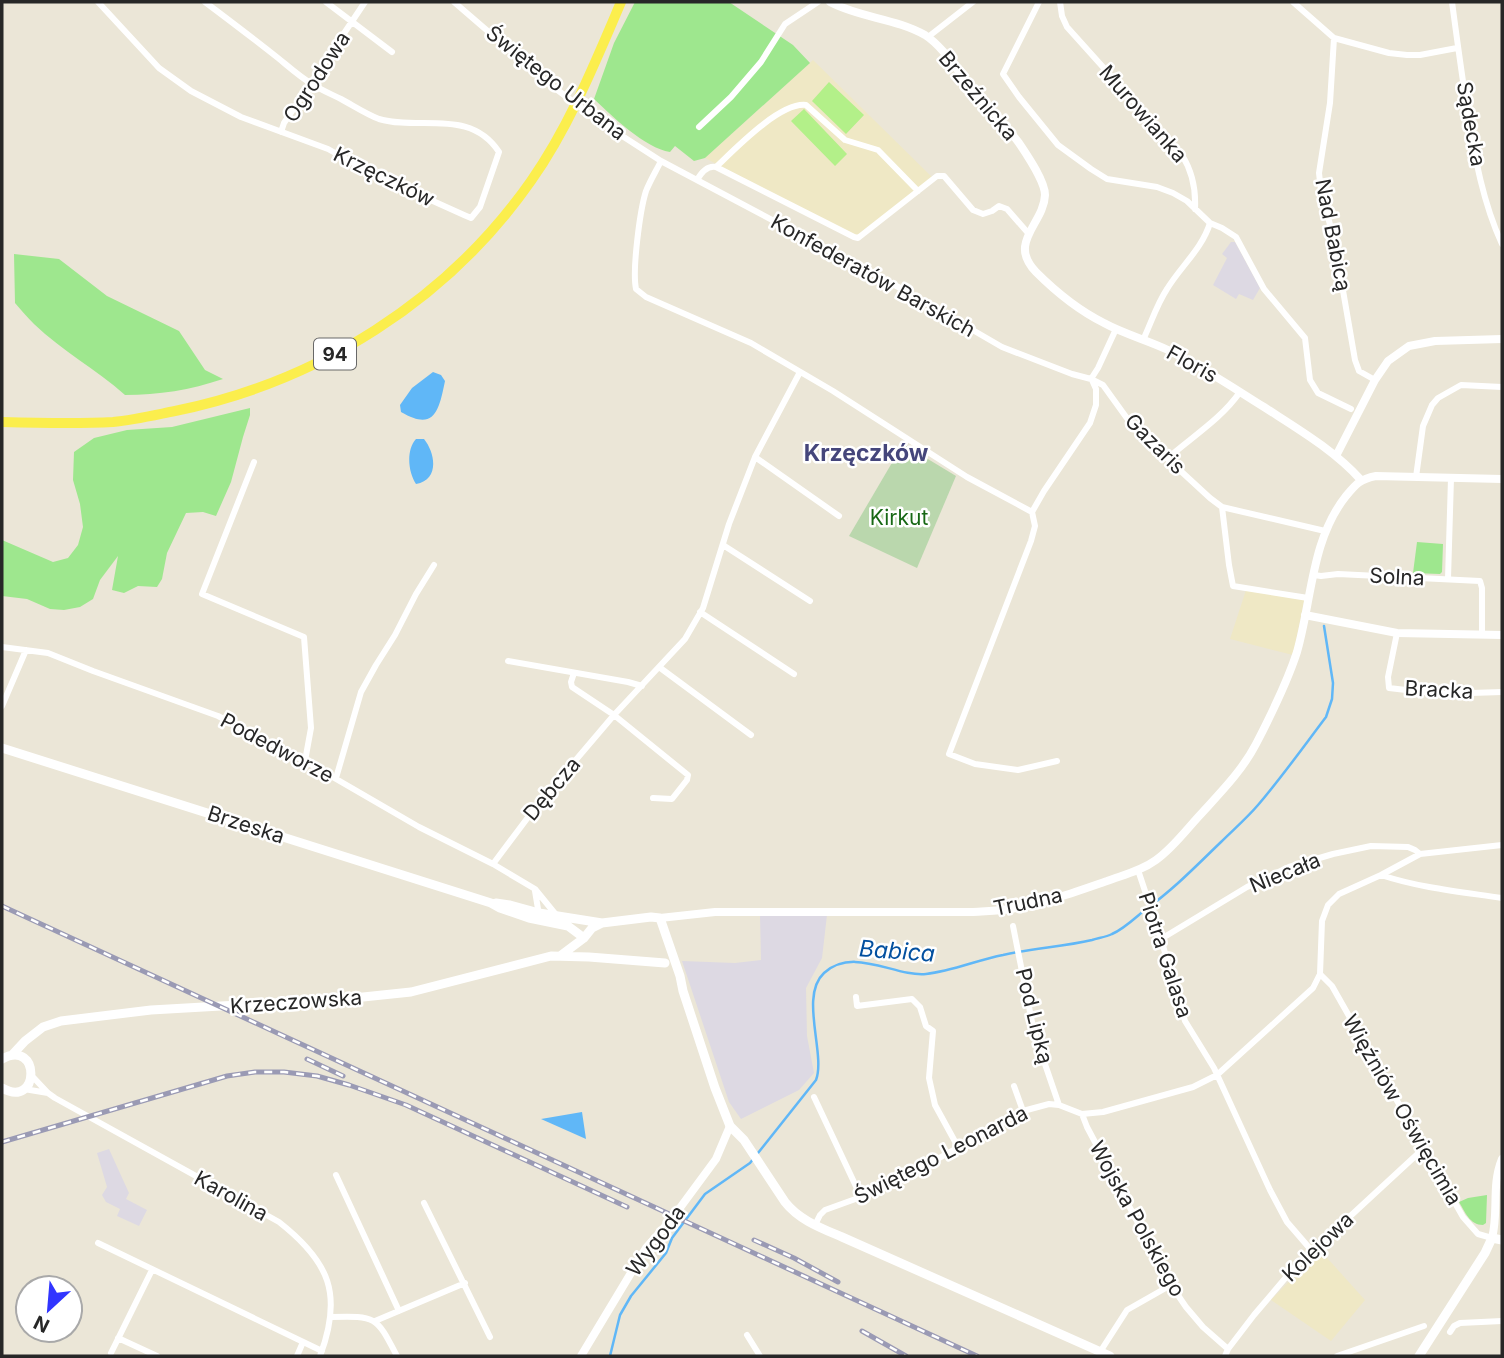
<svg xmlns="http://www.w3.org/2000/svg" width="1504" height="1358" viewBox="0 0 1504 1358" font-family="Inter,sans-serif">
<rect width="100%" height="100%" fill="#ebe6d7"/>
<path fill="#ddd9e3" d="M1231 242H1235L1260 288 1253 300 1239 294 1236 299 1213 285 1227 258 1222 254Z
M760 915H827L822 958 806 988 807 1036 814 1073 799 1090 741 1119 729 1102 682 961 735 963 761 960Z
M109 1149 129 1193 126 1199 147 1210 139 1226 117 1216 120 1209 106 1202 102 1195 107 1187 97 1153Z"/>
<path fill="#efe8c5" d="M813 60 935 180 861 239 705 158Z
M1247 587 1305 596 1293 655 1230 639Z
M1320 1250 1365 1300 1331 1341 1271 1300Z"/>
<path fill="#9ee78e" d="M635 2H729L793 45 810 63 705 158 694 161 675 146 670 152C645 148 613 117 594 99L614 43Z
M14 254 59 259 107 296 179 331 205 370 223 379C190 390 159 395 125 395 96 369 62 351 34 324 27 317 21 310 15 303Z
M250 408V415L243 437 231 482 216 516 203 512 186 513 167 553 162 579 157 587 138 586 124 593 112 590 118 556 100 580 93 599 80 607 64 610 50 609 27 599 2 596V540L53 562 68 558 78 545 83 527 80 504 73 480 74 452 94 438 127 430 172 427Z
M1417 542 1443 544 1442 572 1440 574 1413 573Z
M1487 1195 1486 1223 1483 1225C1470 1225 1465 1212 1459 1202L1468 1198Z"/>
<path fill="#bad7ad" d="M903 444 956 476 917 568 849 536Z"/>
<path fill="#b3f089" d="M829 82 864 115 846 134 812 101Z
M804 109 847 154 835 166 791 121Z"/>
<path fill="#60b7f7" d="M433 372 441 375 445 381C439 410 435 432 401 412L400 405 412 388Z
M416 439H424C436 454 439 480 416 484 408 472 406 450 416 439Z
M582 1112 586 1139 541 1119Z"/>
<g fill="none" stroke-linecap="round" stroke-linejoin="round">
<path stroke="#60b7f7" stroke-width="2.5" d="M610 1356 620 1315 631 1296 666 1253 672 1238 705 1194 750 1163 816 1080C826 1054 799 996 824 973 854 946 894 977 926 974 953 971 977 960 1003 955 1033 948 1062 947 1092 940 1098 938 1106 937 1112 934 1124 929 1136 917 1146 909 1174 889 1196 866 1221 842 1233 830 1247 818 1258 805 1282 777 1304 746 1326 717L1332 699 1333 683 1324 626"/>
<path stroke="#fff" stroke-width="6" d="M98 2 159 68 191 91 241 117 328 149 373 174 464 215 471 218 480 207 499 152C470 108 420 131 379 119 366 114 354 106 341 99 331 94 321 90 312 84 300 77 289 67 278 58 254 39 229 20 205 2
M326 2 392 52
M454 2 548 83 599 121 661 161 902 289 1002 347 1072 374 1091 379 1103 385 1134 428 1210 498 1222 507 1325 531
M1039 2 1003 74 1019 97 1058 145 1091 169 1107 179 1157 187 1173 193 1187 201 1210 223C1202 249 1181 266 1167 289 1157 304 1151 323 1143 340
M1060 2 1062 16 1067 27 1182 155C1192 171 1196 190 1195 209
M1293 2 1334 38 1389 53 1407 55H1420L1457 48
M1452 2C1457 39 1462 77 1468 114 1475 158 1483 203 1502 244
M928 37 973 2
M1334 38 1330 103 1319 173 1321 190 1335 244 1355 360 1359 371 1375 380
M699 127 731 97 761 62 785 24 818 2
M281 132 284 123 365 2
M661 161C656 171 650 181 646 191 640 210 632 270 636 289L646 297 751 343 833 391 967 477 1032 512
M716 167C735 149 780 102 806 105L845 140 878 150 918 191
M697 180C701 173 707 165 716 167L854 237 858 238 937 176H944L973 210 983 214 992 211 999 206 1007 209 1028 233
M1210 223 1222 228 1236 237 1264 289 1305 338 1310 380 1318 393 1351 409
M1091 379 1098 368 1116 329
M755 457 839 516
M1168 458C1193 436 1221 419 1240 392
M254 462 202 594 304 637 311 728 305 761
M1416 477 1423 426 1432 405 1438 398 1461 385 1502 387
M1222 507 1229 565 1233 586 1308 598
M1032 512 1035 526 1031 541 949 754 975 764 1018 770 1057 761
M1032 512 1044 491 1090 423 1096 405V389L1092 380
M723 545 810 601
M1314 575 1321 576 1338 574 1480 581 1482 588V635
M1448 579 1451 478
M700 612 794 674
M1397 633 1388 677 1389 688 1440 694 1502 692
M2 647 48 653 93 671 218 716 305 761 419 827 493 864 535 889 557 916
M508 661 628 682 642 686
M659 667 751 735
M574 673 571 682 572 687 614 715 688 775 687 780 672 799 653 798
M2 706 26 650
M336 778 361 692 376 665 395 635 416 594 434 565
M493 864 535 808 614 715 685 639 703 608 729 524 755 457 800 372
M1138 870 1161 939 1185 1021 1214 1068 1270 1190 1287 1222 1312 1251
M1381 875C1420 888 1462 892 1502 898
M535 891 539 915
M1013 926 1034 1032 1059 1105
M1161 939 1247 887 1289 867 1333 854 1371 846 1408 847 1415 850 1420 854
M1320 974 1332 986 1463 1217 1478 1234 1492 1238
M856 997 857 1006 912 999 920 1007 926 1026 933 1031 929 1078 935 1105 958 1147
M32 1076 48 1093 55 1098 279 1222C330 1262 343 1295 320 1356
M1014 1086 1023 1111
M24 1089 48 1093
M814 1097 861 1197
M1082 1114 1087 1127 1171 1285 1186 1307 1203 1327 1228 1349
M336 1175 399 1311
M424 1203 490 1337
M815 1225 820 1215 825 1210 872 1193 902 1179 1023 1111 1049 1104 1059 1105 1082 1114 1103 1112 1193 1087 1217 1075 1313 988 1320 974 1322 921 1328 905 1339 894 1381 875 1420 854 1502 845
M98 1243 322 1351
M331 1317C377 1316 376 1316 397 1356
M375 1321 465 1283
M1450 1332 1454 1326 1460 1323 1502 1321
M747 1335 760 1356
M118 1338 157 1356
M1100 1352 1127 1310 1171 1285
M111 1353 152 1270
M297 1356 303 1342
M1225 1356 1228 1349 1254 1315 1293 1269 1424 1148
M1337 1356 1424 1326"/>
<path stroke="#fff" stroke-width="8" d="M830 2C860 18 895 18 925 35 942 46 955 67 967 82 984 102 1003 122 1019 143 1027 155 1045 181 1045 195 1044 224 1007 242 1036 272 1056 292 1080 311 1104 323 1124 334 1147 340 1168 350 1201 366 1232 387 1264 407 1298 429 1334 450 1361 480
M1336 456 1375 380 1388 361 1409 346 1435 341 1502 339
M1305 615 1397 633 1502 635
M660 918 715 912H973C985 911 998 911 1010 909 1043 904 1075 892 1107 881 1123 875 1141 871 1156 860 1173 848 1186 830 1200 815 1220 793 1242 771 1256 744 1271 715 1287 683 1297 652 1312 600 1311 540 1346 496 1356 484 1360 479 1376 476L1502 479
M1492 1238C1499 1211 1491 1186 1502 1159
M581 1356 646 1248 671 1220 716 1159 730 1126"/>
<path stroke="#fff" stroke-width="9" d="M2 748 491 903 500 908 529 918 568 926 584 938
M496 903 510 905 539 913 602 923
M560 956 584 938 592 928 602 923 651 917 660 918 680 976 683 991 715 1088 730 1126 744 1140 785 1202C799 1220 821 1228 842 1237L1110 1356
M12 1055 25 1041 43 1027 61 1021 151 1010 344 999 411 992 551 956 589 957 665 963
M2 1059C41 1038 40 1110 2 1088
M1419 1356 1485 1253 1492 1238 1502 1240"/>
<path stroke="#fbee4d" stroke-width="10" d="M2 422C39 423 76 424 113 422 134 420 155 415 175 411 318 382 447 301 531 181 569 127 595 63 621 2"/>
<defs>
<path id="rail" d="M2 906 977 1356
M307 1059 343 1076
M2 1142 227 1076 255 1072H284L317 1076 349 1085 406 1105 627 1207
M754 1240 794 1258 838 1282
M862 1331 906 1356"/>
</defs>
<use href="#rail" stroke="#9a9ab4" stroke-width="5"/>
<use href="#rail" stroke="#fff" stroke-width="2.5" stroke-dasharray="8" stroke-linecap="butt"/>
</g>
<g text-anchor="middle" stroke-width="5" stroke-linejoin="round" paint-order="stroke">
<rect fill="#fff" stroke="#686868" stroke-width="2" x="314" y="338.5" width="42" height="31" rx="5"/>
<g font-size="19" font-weight="bold" fill="#272727">
<text x="335" y="361">94</text>
</g>
<g font-size="21" fill="#272727" stroke="#fff">
<text transform="translate(317 77) rotate(-57)" y="7">Ogrodowa</text>
<text transform="translate(556 83) rotate(38)" y="7">Świętego Urbana</text>
<text transform="translate(978 96) rotate(50)" y="7">Brzeźnicka</text>
<text transform="translate(1143 114) rotate(49)" y="7">Murowianka</text>
<text transform="translate(1471 124) rotate(80)" y="7">Sądecka</text>
<text transform="translate(384 177) rotate(26)" y="7">Krzęczków</text>
<text transform="translate(1333 235) rotate(79)" y="7">Nad Babicą</text>
<text transform="translate(873 276) rotate(29)" y="7">Konfederatów Barskich</text>
<text transform="translate(1192 364) rotate(29)" y="7">Floris</text>
<text transform="translate(1155 444) rotate(45)" y="7">Gazaris</text>
<text transform="translate(1397 577) rotate(3)" y="7">Solna</text>
<text transform="translate(1439 690) rotate(3)" y="7">Bracka</text>
<text transform="translate(277 748) rotate(28)" y="7">Podedworze</text>
<text transform="translate(552 789) rotate(-50)" y="7">Dębcza</text>
<text transform="translate(246 825) rotate(18)" y="7">Brzeska</text>
<text transform="translate(1285 873) rotate(-22)" y="7">Niecała</text>
<text transform="translate(1028 902) rotate(-12)" y="7">Trudna</text>
<text transform="translate(1165 955) rotate(72)" y="7">Piotra Galasa</text>
<text transform="translate(296 1002) rotate(-4)" y="7">Krzeczowska</text>
<text transform="translate(1034 1016) rotate(76)" y="7">Pod Lipką</text>
<text transform="translate(1402 1110) rotate(60)" y="7">Więźniów Oświęcimia</text>
<text transform="translate(941 1155) rotate(-27)" y="7">Świętego Leonarda</text>
<text transform="translate(231 1196) rotate(29)" y="7">Karolina</text>
<text transform="translate(1137 1219) rotate(61)" y="7">Wojska Polskiego</text>
<text transform="translate(656 1241) rotate(-53)" y="7">Wygoda</text>
<text transform="translate(1318 1247) rotate(-44)" y="7">Kolejowa</text>
</g>
<g font-size="21" fill="#176814" stroke="#fff">
<text x="899" y="525">Kirkut</text>
</g>
<g font-size="23" font-weight="bold" fill="#45467b" stroke="#fff">
<text x="866" y="461">Krzęczków</text>
</g>
<g font-size="23" font-style="italic" fill="#03509f" stroke="#fff">
<text transform="translate(897 951) rotate(4)" y="8">Babica</text>
</g>
</g>
<rect width="1504" height="1358" fill="none" stroke="#272727" stroke-width="7"/>
<g transform="translate(49 1309) rotate(206)"><circle r="33" fill="#ffffff" stroke="#a9a9a9" stroke-width="2"/>
<path d="M0-5L12 26L0 18L-12 26Z" fill="#3135ff"/>
<text y="-10" font-size="19" font-weight="bold" text-anchor="middle" fill="#272727">N</text>
</g>
</svg>
